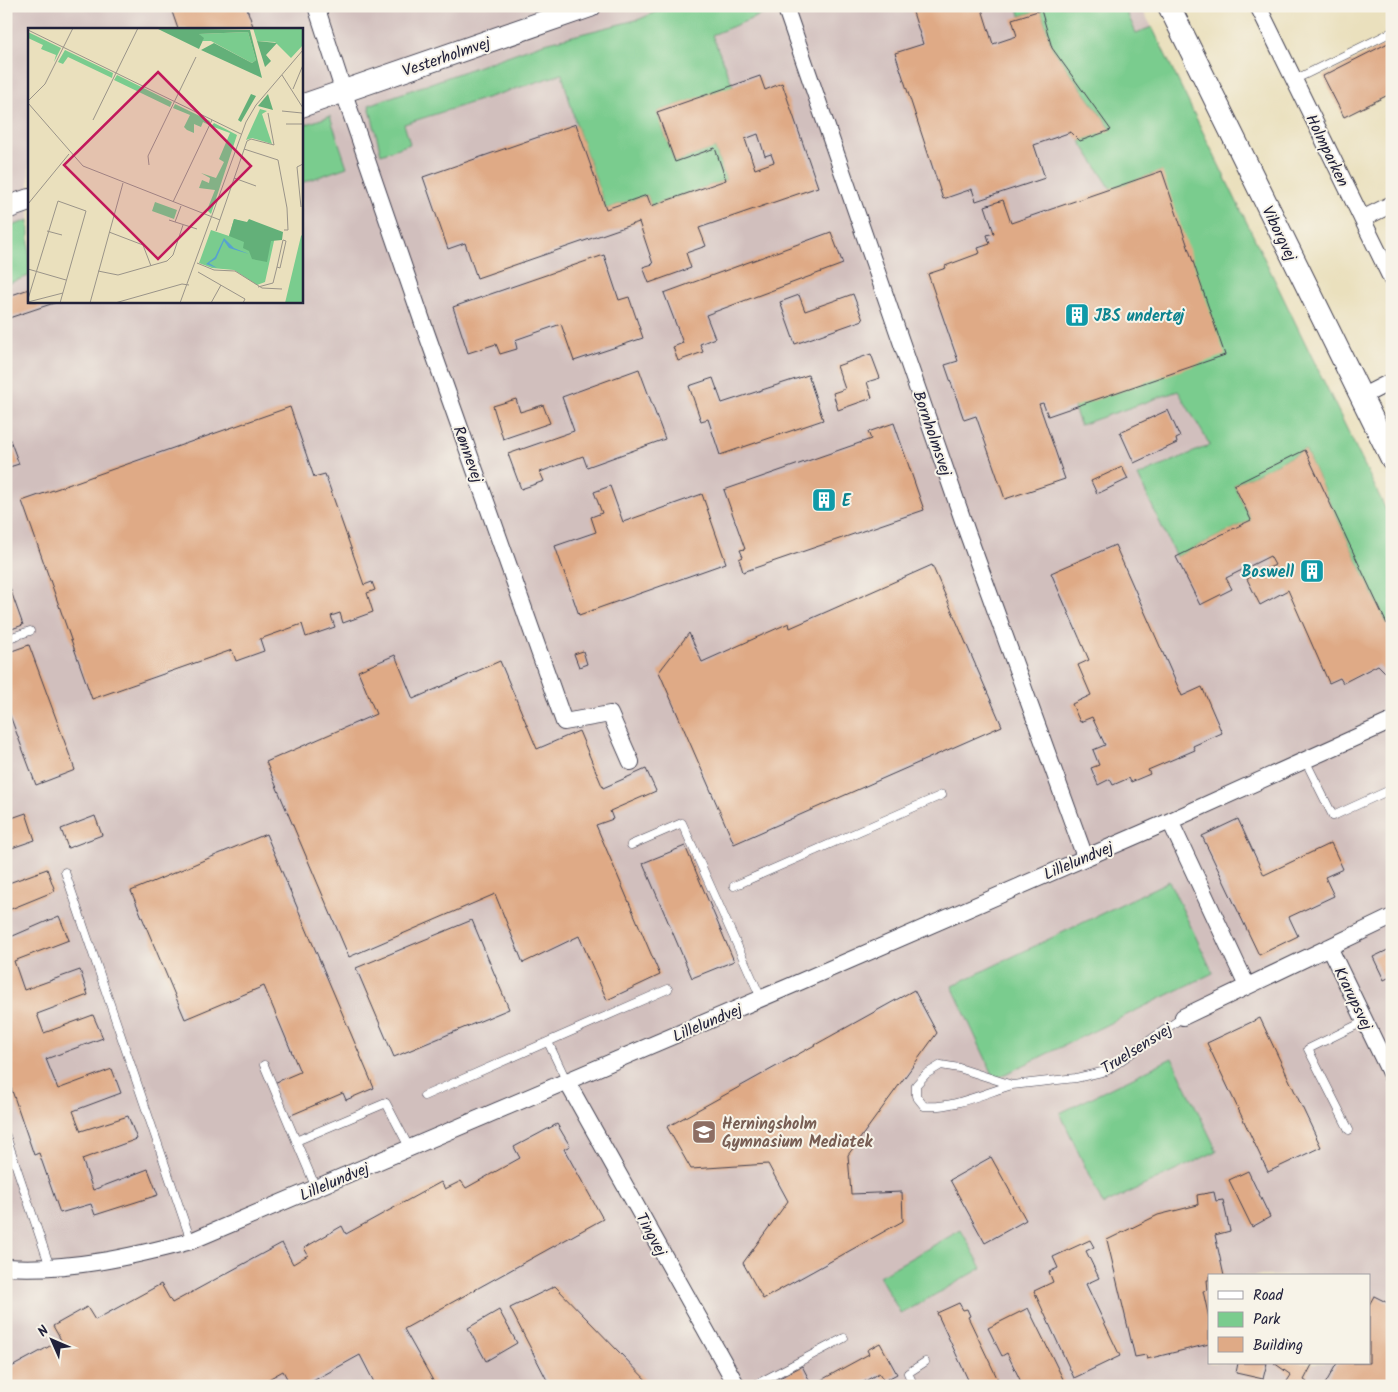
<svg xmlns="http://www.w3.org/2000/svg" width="1398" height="1392" viewBox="0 0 1398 1392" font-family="Kalam,sans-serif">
<rect width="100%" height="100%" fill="#f7f3e8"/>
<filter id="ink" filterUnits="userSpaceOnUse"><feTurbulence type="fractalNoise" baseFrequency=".02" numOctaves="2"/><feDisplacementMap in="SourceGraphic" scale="10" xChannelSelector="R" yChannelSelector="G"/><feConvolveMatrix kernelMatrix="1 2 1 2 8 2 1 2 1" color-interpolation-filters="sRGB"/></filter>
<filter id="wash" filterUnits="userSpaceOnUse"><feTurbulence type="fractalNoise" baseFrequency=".0096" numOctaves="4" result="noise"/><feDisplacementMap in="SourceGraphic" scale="20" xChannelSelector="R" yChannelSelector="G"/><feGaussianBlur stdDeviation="1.12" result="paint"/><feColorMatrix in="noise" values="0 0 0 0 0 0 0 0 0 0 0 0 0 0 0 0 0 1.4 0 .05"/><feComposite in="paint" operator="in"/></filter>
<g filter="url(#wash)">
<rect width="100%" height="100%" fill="#eae0bd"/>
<path fill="#d1bfbd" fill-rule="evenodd" d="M6 6H1140L1152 27 1392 522V1386H6ZM29 29H301V301H29ZM1209 1276H1369V1363H1209Z"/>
<path fill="#7acc8e" stroke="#4e7764" d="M669 6H771L773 10 712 35 733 86 657 112 675 162 715 148 726 180 651 206 647 195 606 209 576 124 562 74 404 124 410 144 381 154 369 105 541 44 640 19Z
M1018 6H1124L1136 33 1152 27 1392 522V622L1387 624 1305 450 1234 485 1251 520 1176 557 1138 476 1210 445 1178 391 1080 425 1074 407 1162 171 1111 189 1080 141 1111 129 1052 48 1041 10 1020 16Z
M330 116 347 167 301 183V126Z
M29 220V276L6 284V228Z
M1169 881 1213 973 995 1079 952 986Z
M1172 1058 1217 1151 1103 1205 1060 1113Z
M961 1230 982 1268 901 1314 879 1276Z"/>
<g id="blocks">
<path fill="#dfaa86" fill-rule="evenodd" d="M170 6H246L254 29H178Z
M399 6H412V7L401 10Z
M911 6H981L993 44 1017 36 1012 19 1041 10 1052 48 1111 130 1080 141 1071 132 1034 145 1045 178 976 201 972 189 943 199 895 53 923 44Z
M1392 41V93L1344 117 1323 76Z
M760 76 765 90 782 83 818 187 699 228 706 246 686 253 691 268 649 283 643 267 653 264 639 222 477 278 465 243 448 249 423 177 576 124 606 209 647 195 651 206 726 180 715 148 675 162 657 112ZM758 134 765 156 771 154 774 162 755 169 745 139Z
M1162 171 1225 355 1048 416 1043 403 1039 404 1065 479 1005 499 976 416 964 420 945 365 958 361 928 274 946 268 945 266 980 253 978 248 990 244 987 235 994 233 985 206 1003 200 1011 223Z
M831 232 843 264 706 315 715 338 700 344 703 352 678 361 673 347 683 343 664 293Z
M604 255 619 300 629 297 643 338 574 361 561 324 515 340 517 349 500 354 496 344 468 353 453 307Z
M29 289V301L57 302 6 319V297Z
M853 294 863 320 795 344 780 302 799 295 805 311Z
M871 354 880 378 867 382 872 398 838 410 833 393 845 389 837 366Z
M639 369 665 439 587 467 583 456 540 472 544 481 521 489 508 454 574 431 562 397Z
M808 375 823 420 720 455 708 419 701 421 689 386 713 378 722 403Z
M516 399 520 412 543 405 550 423 503 439 493 406Z
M290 407 314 477 325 474 364 585 372 582 375 590 367 593 373 612 343 623 340 613 331 616 335 627 306 637 302 624 260 639 264 651 236 661 232 650 92 699 22 501Z
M1168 410 1180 437 1176 439 1177 443 1134 463 1120 432Z
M894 423 924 510 743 572 739 559 743 557 740 550 745 549 724 490 871 439 868 432Z
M6 429 19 464 6 468Z
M1305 450 1387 624 1392 622V665L1385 672 1378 665 1343 683 1340 678 1329 683 1288 590 1260 605 1247 579 1275 565 1270 556 1226 578 1232 589 1200 605 1176 557 1251 520 1234 485Z
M1122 467 1128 479 1097 494 1091 481Z
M610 486 623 522 702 494 726 563 579 615 555 546 596 532 591 517 602 513 594 492Z
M1115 545 1182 696 1202 687 1222 733 1193 746 1195 750 1148 770 1150 774 1131 782 1129 778 1113 785 1110 779 1098 785 1091 768 1099 765 1093 750 1105 745 1092 717 1080 722 1072 704 1091 695 1078 665 1089 660 1051 573Z
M932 565 1002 726 734 844 659 672 689 633 702 662 789 623 790 628Z
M6 577 23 625 6 631Z
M29 645 75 770 36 785 9 713 6 714V653Z
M583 651 587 664 579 667 574 654Z
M395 655 413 699 500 661 537 749 579 731 603 788 646 769 656 791 610 811 613 819 596 825 660 975 607 1000 579 936 523 963 495 894 349 957 266 762 376 714 358 671Z
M26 813 35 840 6 850V820Z
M95 816 102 835 68 848 61 829Z
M1238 819 1264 875 1331 843 1343 869 1325 877 1334 896 1289 917 1298 936 1259 955 1202 836Z
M266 834 374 1088 346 1100 343 1093 289 1116 274 1083 300 1072 264 986 185 1019 131 891Z
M685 846 734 961 692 978 643 863Z
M47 869 55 891 6 911V884Z
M59 916 69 940 14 961 24 990 80 970 88 995 37 1014 44 1033 93 1015 103 1038 46 1059 58 1089 112 1069 121 1093 73 1111 81 1131 128 1116 137 1139 82 1159 93 1190 148 1169 158 1195 95 1215 91 1204 60 1213 39 1153 34 1155 6 1073V939Z
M472 920 509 1009 394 1057 356 968Z
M1392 948V976L1384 980 1373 957Z
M914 990 937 1033 848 1155 851 1194 902 1192 903 1221 763 1299 743 1263 788 1201 768 1164 691 1169 667 1127Z
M1392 1004V1015L1387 1006Z
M1260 1018 1321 1147 1268 1172 1207 1043Z
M557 1124 570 1146 564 1149 603 1219 404 1329 436 1386H376L360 1355 304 1386H291L283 1371 256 1386H9L6 1381V1370L61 1340 53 1326 87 1307 95 1320 161 1284 172 1303 282 1243 293 1264 308 1255 304 1248 342 1226 346 1234 441 1182 445 1189 461 1181 466 1188 520 1158 514 1147Z
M991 1157 1026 1220 985 1243 950 1180Z
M1248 1171 1270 1217 1252 1227 1229 1180Z
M1214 1192 1216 1201 1223 1200 1230 1231 1215 1235 1224 1276H1209V1280H1207L1208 1290 1203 1291 1209 1318V1344L1147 1359 1146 1355 1135 1357 1107 1240 1158 1215 1198 1205 1197 1195Z
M1090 1240 1094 1247 1086 1251 1099 1278 1086 1284 1120 1356 1074 1378 1034 1291 1053 1282 1049 1272 1058 1268 1053 1257Z
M555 1286 652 1386H550L510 1308Z
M1374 1296 1392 1305V1386H1324L1337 1363H1369V1305Z
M959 1303 963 1310 967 1309 970 1316 968 1317 1001 1386H973L972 1383 970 1384 937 1313Z
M1028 1308 1064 1381 1054 1386H1023L1007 1353 1002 1356 988 1328Z
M499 1310 517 1343 486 1361 468 1328Z
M880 1343 897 1374 884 1381 879 1373 857 1386H774L772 1382 802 1366 812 1385 869 1354 867 1350Z
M1238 1363H1267L1263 1379 1236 1373Z
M1274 1363H1313L1304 1380 1307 1382 1305 1386H1284L1291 1375Z"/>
</g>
</g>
<g filter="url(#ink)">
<use href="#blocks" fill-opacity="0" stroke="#403e4e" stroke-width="1"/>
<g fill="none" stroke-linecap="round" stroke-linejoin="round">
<defs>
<path id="lane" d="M1294 80 1392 32
M6 639 30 631
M1305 760 1333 816 1392 789
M631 845 682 823 761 998
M65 872 191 1241
M734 886 942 795
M548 1042 567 1082
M264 1065 316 1188
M1012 1085C985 1093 951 1109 924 1106L916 1096V1085L926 1074 941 1065 959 1068 1012 1085 1076 1078 1106 1071 1183 1017
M424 1096 668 989
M1349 1130 1308 1049 1365 1021
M6 1136 50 1267
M296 1141 386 1103 410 1149
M753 1386 844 1338
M914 1386 908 1373 925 1362"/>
<path id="street" d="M316 6 350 111 425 329 564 722 610 714 631 762
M785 6 967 532 1085 857
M1258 6 1392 280
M1362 219 1392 204
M1361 397 1392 381
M1170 821 1247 986
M1329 947 1392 1077
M1183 1017 1392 917
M567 1082 737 1386
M6 1267C68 1271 131 1257 191 1241L788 987 1170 821 1392 721"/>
<path id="secondary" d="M1169 6 1392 459
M301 106 590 6
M6 208 29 200"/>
</defs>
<use href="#lane" stroke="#403e4e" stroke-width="9"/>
<use href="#street" stroke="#403e4e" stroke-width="18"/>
<use href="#secondary" stroke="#403e4e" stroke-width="24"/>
<use href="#lane" stroke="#fff" stroke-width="8"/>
<use href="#street" stroke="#fff" stroke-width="16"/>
<use href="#secondary" stroke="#fff" stroke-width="22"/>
</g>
</g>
<defs>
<symbol id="building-square" viewBox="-11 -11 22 22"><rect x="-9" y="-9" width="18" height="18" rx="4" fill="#0f9aa8" stroke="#f7f3e8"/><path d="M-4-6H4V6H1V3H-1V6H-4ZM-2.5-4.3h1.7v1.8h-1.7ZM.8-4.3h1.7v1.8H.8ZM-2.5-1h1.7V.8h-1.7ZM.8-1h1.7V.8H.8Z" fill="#fff"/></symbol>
<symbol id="school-square" viewBox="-11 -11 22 22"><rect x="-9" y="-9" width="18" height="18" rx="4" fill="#8d6e63" stroke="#f7f3e8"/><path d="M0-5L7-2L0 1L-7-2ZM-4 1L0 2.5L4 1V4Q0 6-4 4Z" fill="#fff"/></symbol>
</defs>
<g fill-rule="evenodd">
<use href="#building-square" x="1063" y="301" width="28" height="28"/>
<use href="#building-square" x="810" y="486" width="28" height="28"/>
<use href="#building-square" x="1298" y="557" width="28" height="28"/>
<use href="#school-square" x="690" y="1118" width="28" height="28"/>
</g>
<g text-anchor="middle" stroke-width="4" stroke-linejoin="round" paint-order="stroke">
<g font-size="16" fill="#22223b" stroke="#f7f3e8">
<text transform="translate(446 56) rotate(-19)" y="6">Vesterholmvej</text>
<text transform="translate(1328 150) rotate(64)" y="6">Holmparken</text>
<text transform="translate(1280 233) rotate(64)" y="6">Viborgvej</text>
<text transform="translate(933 433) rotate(71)" y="6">Bornholmsvej</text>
<text transform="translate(469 454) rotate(70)" y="6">Rønnevej</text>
<text transform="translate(1078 860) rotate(-23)" y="6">Lillelundvej</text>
<text transform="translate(1354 998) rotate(64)" y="6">Krarupsvej</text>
<text transform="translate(707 1022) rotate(-23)" y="6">Lillelundvej</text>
<text transform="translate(1136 1048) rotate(-32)" y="6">Truelsensvej</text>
<text transform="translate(334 1181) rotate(-23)" y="6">Lillelundvej</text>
<text transform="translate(652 1234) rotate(61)" y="6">Tingvej</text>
</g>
<g font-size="16" font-weight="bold" fill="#0d838f" stroke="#f7f3e8" text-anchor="start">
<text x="1094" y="321">JBS undertøj</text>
<text x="842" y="506">E</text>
<text x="1294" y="577" text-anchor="end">Boswell</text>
</g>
<g font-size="16" font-weight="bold" fill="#785e54" stroke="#f7f3e8" text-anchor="start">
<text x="722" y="1129">Herningsholm<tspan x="722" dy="18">Gymnasium Mediatek</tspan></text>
</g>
</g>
<g transform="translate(28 28)">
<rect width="275" height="275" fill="#eae0bd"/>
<path d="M225 0H275V17L263 30 247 14 229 13ZM0 4 33 20 26 34 28 27 13 21 15 17 0 10ZM220 4 228 32 224 35 183 13H175L171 6ZM37 22 85 45 84 50 40 29 35 36 30 34ZM89 47 144 74 142 79 86 52ZM147 76 182 93 181 97 175 94 173 99 166 96V105L159 102 156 99 162 87 145 80ZM232 81 239 83 234 86 244 116 224 110 218 112ZM186 95 209 107 183 186 179 182 187 162 171 160 174 152 181 155 182 150 173 145 188 150 196 134 191 131 202 105 183 98ZM127 174 149 182 146 191 124 183ZM206 191 248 204 237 254 229 257 206 242 184 240 171 235 183 202 201 208ZM275 206V275H257L273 208Z" fill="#7acc8e"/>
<path d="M128 0 222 2 234 50 173 22 186 15 224 35 228 32 220 4 171 6 176 10 171 21ZM229 13 249 15 238 27 243 33 237 39ZM223 66 228 68 213 94 210 92ZM240 66 245 82 230 78ZM206 191 219 194 221 191 255 204 254 212 243 213 239 234 224 231 221 223 215 220 216 214 201 208Z" fill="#63b079"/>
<path d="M196 210 206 220 221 226 201 220 196 213 188 231 181 235 189 240 178 236 187 229Z" fill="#57a2cf"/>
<path fill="none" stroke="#9a9489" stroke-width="1" d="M0 2 213 106M254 47 275 80M265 61 275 37M0 73 17 56 45 0M0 75 55 138 192 192M254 83 274 85M65 92 110 0M258 96H275M216 121 250 132 259 180 260 202H256M121 137 120 128 168 29M206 150 228 158M145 174 184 92M0 176 41 126M273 179 269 139 275 136M141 192 169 201M147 194 153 178M19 203 34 207M188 203 219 113 223 111 246 117 240 85M81 204 115 217 123 238M169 235 186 242 207 243 234 260 254 261M0 241 38 252M70 243 90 247 139 233 145 227 155 197M170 244 217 271 215 275M230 259 245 255 249 239 255 212 258 213 252 240 249 239M0 271 30 173 58 183 32 275M0 274 35 265M62 275 95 155M87 275 154 256 161 257M152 275 218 94 228 77 275 22M183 275 193 257"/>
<path fill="#c2185b" fill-opacity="0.15" stroke="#c2185b" stroke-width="2.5" d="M130 44 223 138 130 231 36 137Z"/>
<rect width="275" height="275" fill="none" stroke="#22223b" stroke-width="2.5"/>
</g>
<rect width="1398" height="1392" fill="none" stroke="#f7f3e8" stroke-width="25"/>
<rect x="1208" y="1274" width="162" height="90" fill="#f7f3e8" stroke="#a29fa3"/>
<rect x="1218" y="1291" width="25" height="8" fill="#ffffff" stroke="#a29fa3"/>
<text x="1253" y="1300" font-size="15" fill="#22223b">Road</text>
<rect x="1218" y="1312" width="25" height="15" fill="#7acc8e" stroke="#a29fa3"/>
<text x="1253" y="1324" font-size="15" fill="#22223b">Park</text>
<rect x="1218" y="1337" width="25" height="15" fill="#dfaa86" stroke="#a29fa3"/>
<text x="1253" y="1350" font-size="15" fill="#22223b">Building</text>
<g transform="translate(52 1340) rotate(315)" stroke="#f7f3e8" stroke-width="4" paint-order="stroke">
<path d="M0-4L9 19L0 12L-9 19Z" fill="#22223b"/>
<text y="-8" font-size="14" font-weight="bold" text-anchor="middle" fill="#22223b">N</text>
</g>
</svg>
